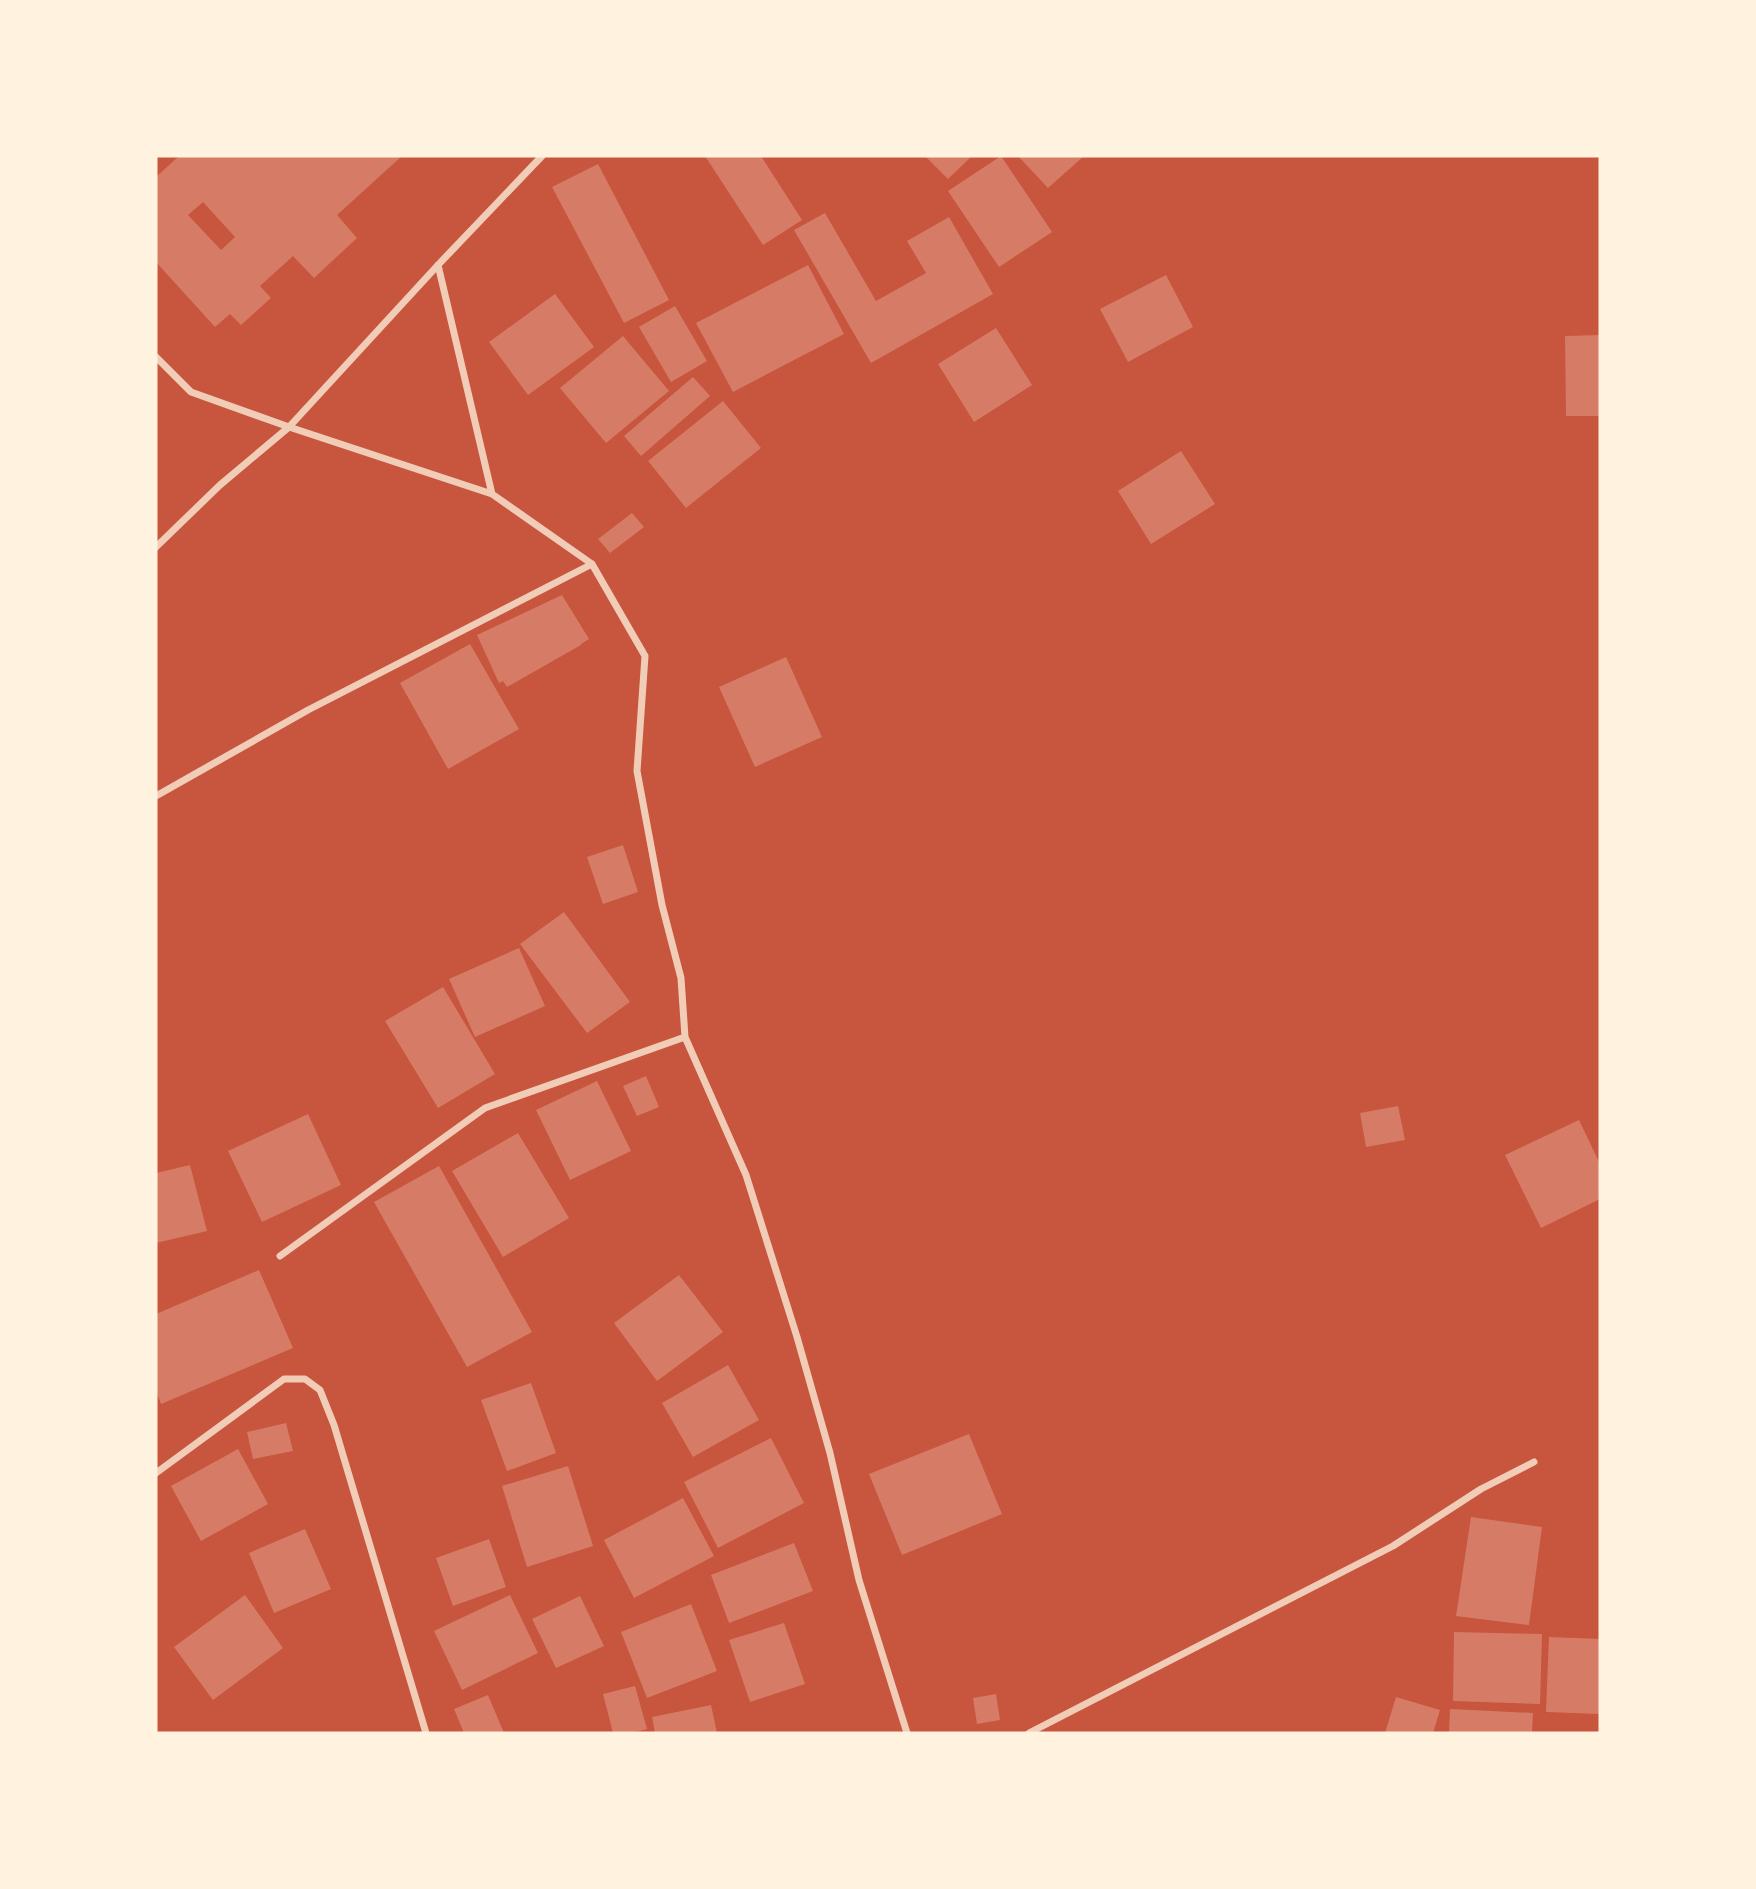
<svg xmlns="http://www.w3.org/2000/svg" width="1756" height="1889" viewBox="0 0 1756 1889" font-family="'Alegreya Sans',sans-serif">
<rect width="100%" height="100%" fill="#c8553d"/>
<path fill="#d67c66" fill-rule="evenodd" d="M179 156H402L337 215 357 238 314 278 293 256 260 286 271 298 241 325 230 314 215 327 156 262V177ZM203 202 235 237 221 250 188 215Z
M705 156H761L802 220 763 245Z
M925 156H972L948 179Z
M1001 156 1052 232 999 267 948 191Z
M1018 156H1084L1048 188Z
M598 164 669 300 624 323 552 187Z
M825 213 876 301 926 273 907 241 949 217 993 294 871 363 794 230Z
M808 265 844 334 733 392 696 323Z
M1166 275 1193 327 1128 362 1100 309Z
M555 294 594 347 528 395 489 342Z
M675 306 707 361 671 382 639 327Z
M996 328 1032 385 974 422 938 364Z
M1600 335V416H1566L1565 336Z
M623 336 669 391 606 443 560 388Z
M693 377 710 396 641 456 624 436Z
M723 401 761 448 686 508 648 461Z
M1181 451 1215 504 1151 544 1118 491Z
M632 513 644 527 610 553 598 539Z
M562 595 589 639 581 644V645L507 687 503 681 499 683 477 635Z
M470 644 519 729 448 769 400 683Z
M786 657 822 737 755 767 719 687Z
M623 845 638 892 603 904 587 857Z
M564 912 630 1002 587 1033 520 944Z
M519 948 545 1006 475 1037 449 979Z
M443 987 495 1074 438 1108 385 1021Z
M646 1076 659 1107 637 1116 623 1086Z
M597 1081 631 1151 570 1180 536 1110Z
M1398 1106 1405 1140 1366 1147 1360 1113Z
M308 1114 341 1185 262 1222 228 1151Z
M1579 1120 1600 1164V1199L1541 1228 1505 1155Z
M518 1133 569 1218 503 1257 452 1171Z
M190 1165 207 1231 156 1243V1173Z
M439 1166 532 1332 467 1367 374 1202Z
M259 1270 293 1348 161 1404 156 1391V1314Z
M679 1275 723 1332 657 1381 614 1323Z
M728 1365 759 1420 693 1457 662 1403Z
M531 1383 556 1453 507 1471 481 1400Z
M286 1423 293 1451 253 1459 247 1432Z
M969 1434 1002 1514 902 1555 869 1474Z
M771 1438 804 1503 718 1548 684 1482Z
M238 1449 268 1504 201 1541 171 1486Z
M568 1466 593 1546 527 1567 502 1486Z
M683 1498 714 1556 634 1598 604 1540Z
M1471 1517 1542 1527 1529 1625 1456 1616Z
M305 1529 331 1589 274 1613 249 1553Z
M489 1539 506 1587 453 1606 436 1558Z
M794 1543 813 1591 729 1623 711 1575Z
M245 1595 283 1648 213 1700 174 1647Z
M510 1595 538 1653 462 1690 434 1631Z
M580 1596 604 1646 556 1668 532 1619Z
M691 1604 717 1671 647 1698 621 1632Z
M784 1623 805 1684 750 1702 729 1640Z
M1454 1632 1542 1634 1540 1704 1453 1701Z
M1549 1637 1600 1639V1714L1546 1712Z
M635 1686 647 1729 631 1733H613L603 1694Z
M996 1694 1000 1720 977 1724 973 1698Z
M488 1695 504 1733H464L454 1709Z
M1396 1697 1440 1710 1433 1733H1385Z
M711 1705 717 1733H655L652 1717Z
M1450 1709 1533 1713 1532 1733H1449Z"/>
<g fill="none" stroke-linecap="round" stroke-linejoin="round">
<path stroke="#f1ccb7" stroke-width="7" d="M438 265 492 494
M156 357 191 392 289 427 492 494 592 564 645 656 637 771 662 905 681 978 685 1037
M156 547 220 485 289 427 438 265 542 156
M156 796 308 710 592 564
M280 1256 485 1108 685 1037 746 1175 797 1337 830 1453 859 1580 907 1733
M156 1473 284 1379H305L320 1390 334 1425 426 1733
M1029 1733 1393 1546 1481 1489 1534 1462"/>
</g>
<rect width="1756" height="1889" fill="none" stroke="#fff3e0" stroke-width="315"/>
</svg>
